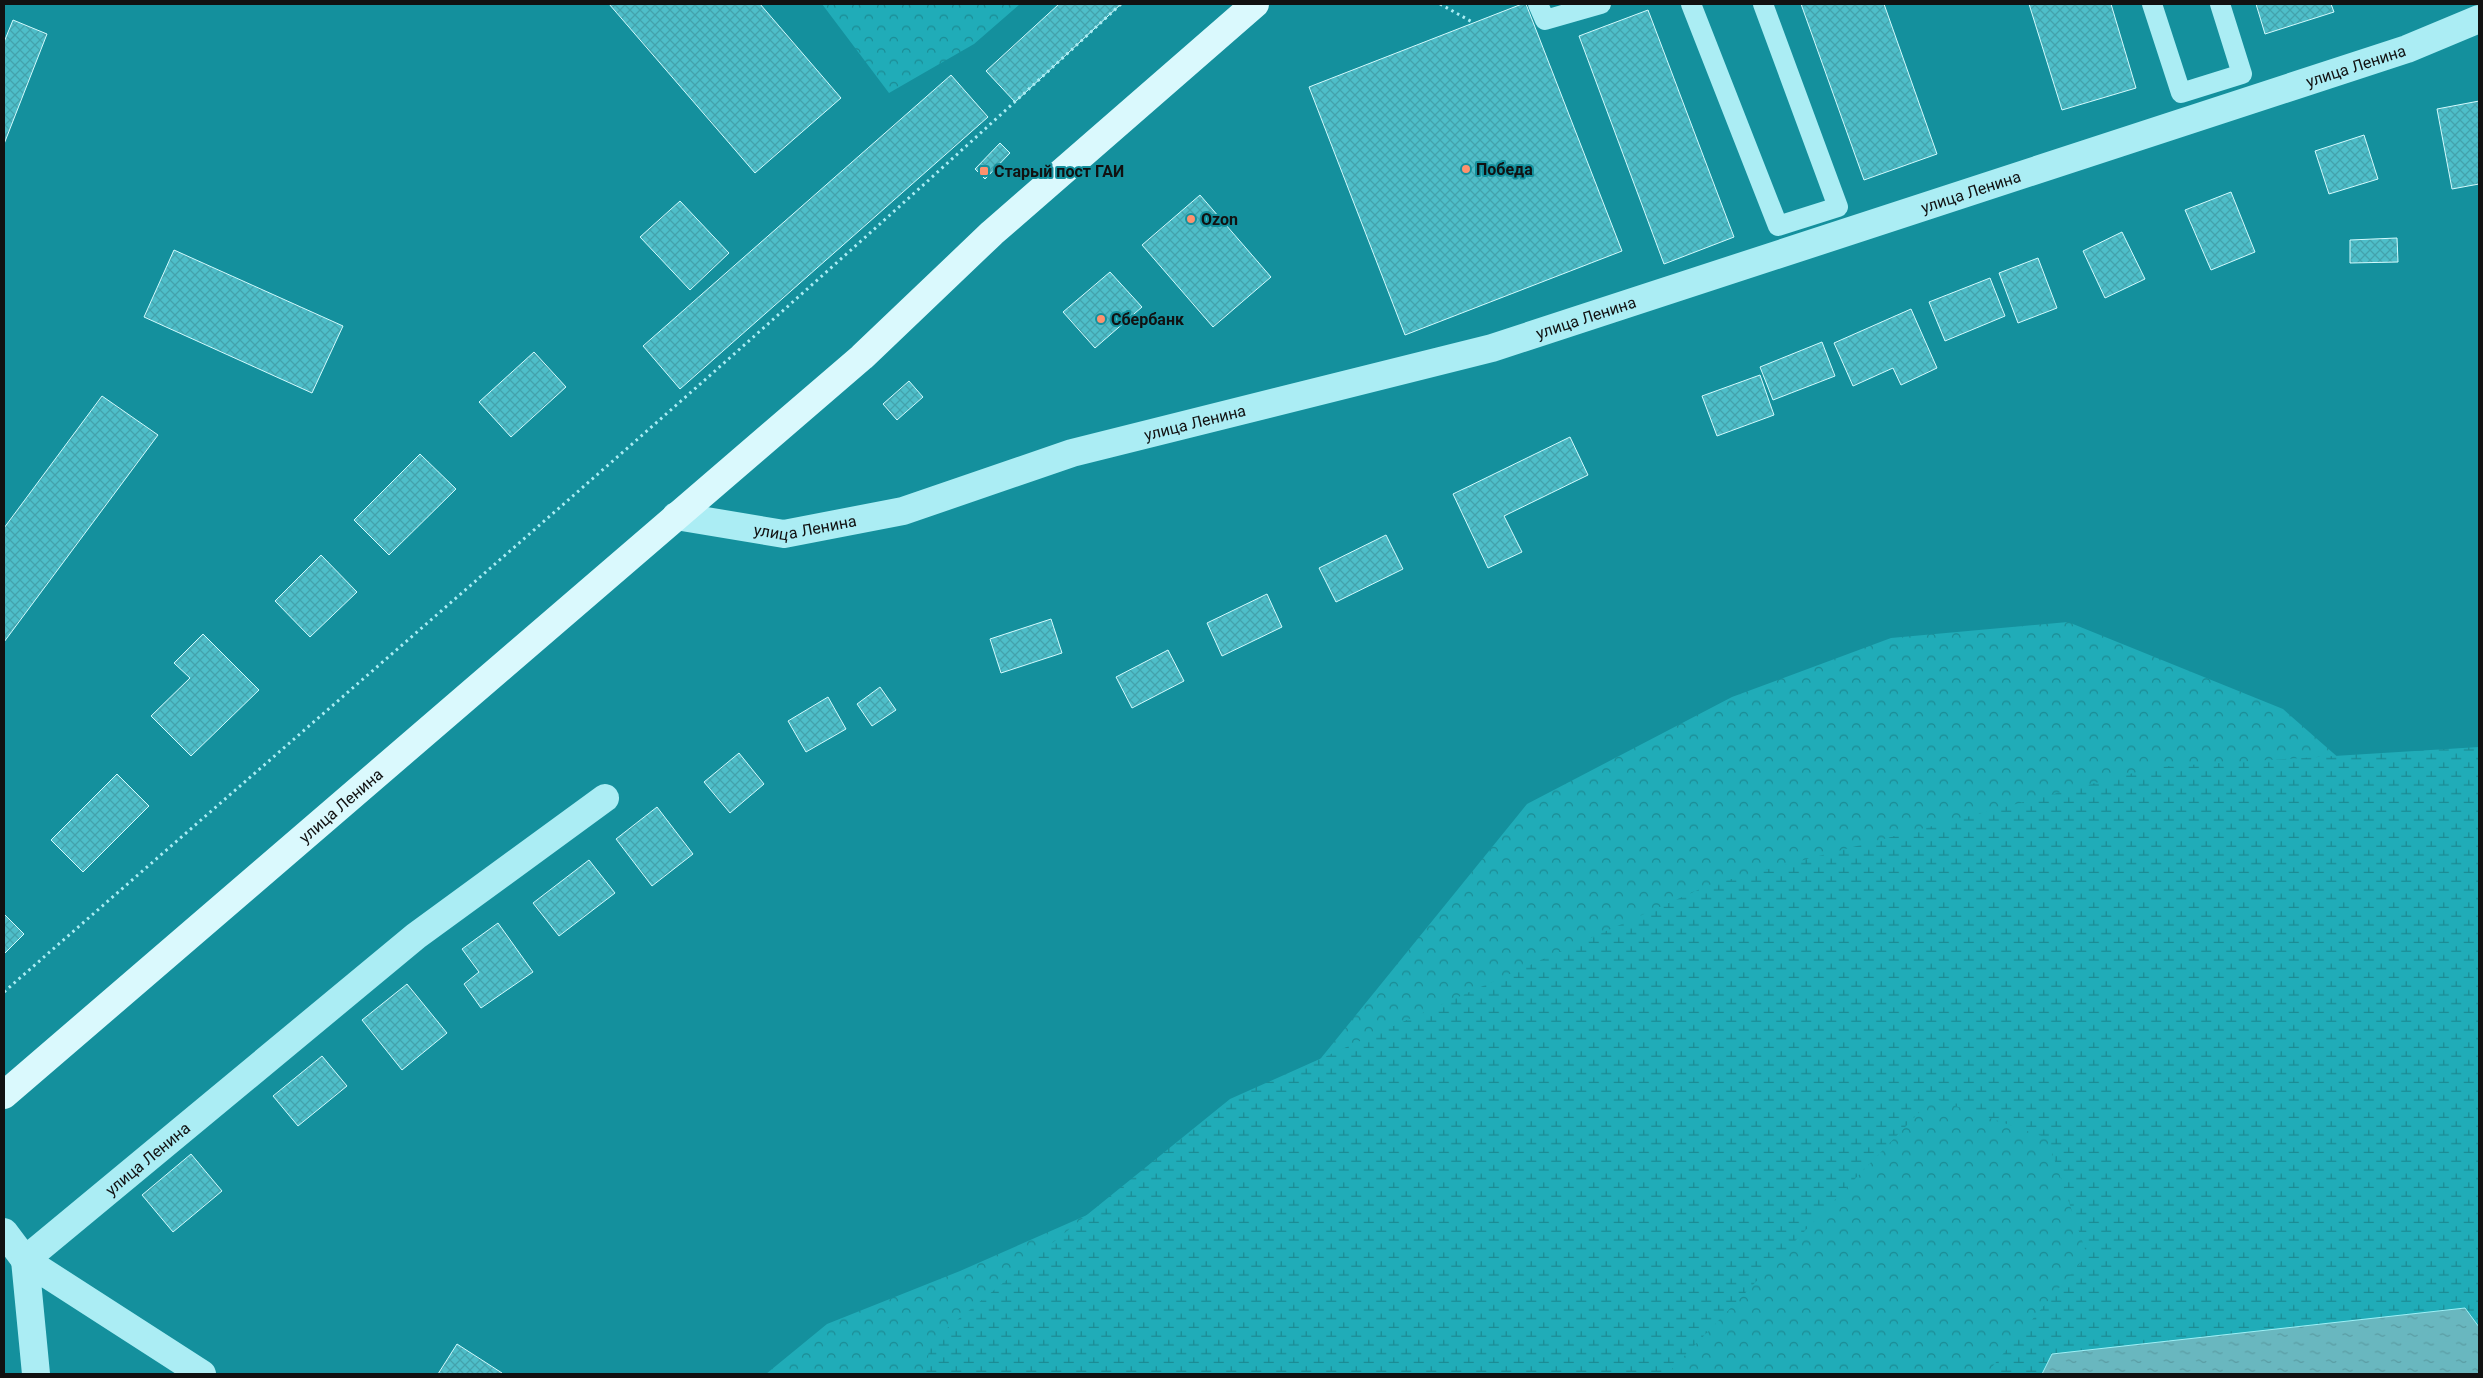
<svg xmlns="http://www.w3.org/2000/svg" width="2483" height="1378" viewBox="0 0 2483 1378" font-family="Roboto,sans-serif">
<defs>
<pattern id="forest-crowns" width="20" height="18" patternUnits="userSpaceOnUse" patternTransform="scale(1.25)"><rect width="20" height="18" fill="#20acb8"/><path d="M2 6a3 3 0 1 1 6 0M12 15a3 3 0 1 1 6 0" fill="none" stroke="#1b8b94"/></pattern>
<pattern id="wetland-marsh" width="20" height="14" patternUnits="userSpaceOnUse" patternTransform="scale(1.25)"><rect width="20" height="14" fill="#20acb8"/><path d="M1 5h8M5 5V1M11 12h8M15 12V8" fill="none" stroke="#1b8b94"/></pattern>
<pattern id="water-ripples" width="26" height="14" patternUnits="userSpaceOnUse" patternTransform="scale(1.25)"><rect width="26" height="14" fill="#69b7bf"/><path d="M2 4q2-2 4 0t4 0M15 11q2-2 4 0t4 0" fill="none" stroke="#5a9ca3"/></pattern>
<pattern id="building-cross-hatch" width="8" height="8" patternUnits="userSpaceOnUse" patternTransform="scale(1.25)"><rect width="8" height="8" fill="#4ebec9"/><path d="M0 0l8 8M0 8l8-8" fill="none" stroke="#43a2ac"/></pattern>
</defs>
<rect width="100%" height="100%" fill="#14909d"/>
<path fill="url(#forest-crowns)" d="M822 4H1020L974 44 889 93Z
M2068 622 2283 709 2463 867 2479 1374H766L827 1324 960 1271 1160 1183 1283 1105 1527 804 1732 697 1891 638Z"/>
<path fill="url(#wetland-marsh)" d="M2479 747V1374H1986L2087 1255 2047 1138 1933 1098 1667 1374H926L930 1342 1230 1099 1709 885 2156 767Z"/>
<path fill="url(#water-ripples)" stroke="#9df0f6" d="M2465 1308 2479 1327V1374H2042L2052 1354Z"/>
<path fill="url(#building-cross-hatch)" stroke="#d3fafd" d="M609 4H760L841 98 755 173Z
M1059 4H1121L1015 102 986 71Z
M1522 4H1526L1622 251 1405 335 1309 87Z
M1801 4H1884L1937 154 1864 180Z
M2029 4H2111L2136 88 2062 110Z
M2256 4H2331L2334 12 2265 34Z
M1648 10 1734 237 1664 264 1579 36Z
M13 20 47 34 4 144V42Z
M951 75 988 117 680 389 643 346Z
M2479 101V184L2452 189 2437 109Z
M2364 135 2378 179 2329 194 2315 151Z
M1000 143 1010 153 985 179 975 169Z
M2231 192 2255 252 2211 270 2185 210Z
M1200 195 1271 277 1213 327 1142 245Z
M680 201 729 253 690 290 640 237Z
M2122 232 2145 279 2105 298 2083 251Z
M2397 238 2398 262 2350 263V240Z
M174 250 343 326 312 393 144 317Z
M2038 258 2057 308 2018 323 1999 273Z
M1110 272 1142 307 1095 348 1063 312Z
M1990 278 2005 316 1945 341 1929 302Z
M1911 309 1937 368 1901 385 1893 368 1853 386 1834 343Z
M1822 342 1835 376 1773 400 1760 367Z
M534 352 566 387 511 437 479 402Z
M1760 375 1774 415 1717 436 1702 396Z
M909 381 923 397 897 420 883 404Z
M102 396 158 435 4 642V528Z
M1570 437 1588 475 1504 516 1522 552 1488 568 1453 494Z
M420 454 456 489 389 555 354 520Z
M1386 535 1403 569 1336 602 1319 568Z
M321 555 357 592 310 637 275 601Z
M1267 594 1282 627 1222 656 1207 623Z
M1051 619 1062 653 1001 673 990 639Z
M203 634 259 690 191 756 151 716 190 678 174 663Z
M1168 650 1184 681 1132 708 1116 677Z
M880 687 896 710 872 726 857 704Z
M828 697 846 729 806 752 788 721Z
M739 753 764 784 730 813 704 782Z
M117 774 149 806 83 872 51 840Z
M657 807 693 854 652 886 616 839Z
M589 860 615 893 559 936 533 903Z
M4 914 24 934 4 954Z
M498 923 533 972 481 1008 464 984 479 972 462 949Z
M407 984 447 1033 402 1070 362 1020Z
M322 1056 347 1086 298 1126 273 1096Z
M191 1154 222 1191 173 1232 142 1195Z
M457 1344 502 1373 501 1374H438Z"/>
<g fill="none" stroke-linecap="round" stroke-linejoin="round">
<path stroke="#abedf4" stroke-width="3" stroke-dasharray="2.5 4" stroke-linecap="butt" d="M1440 4 1474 23
M4 992C378 664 757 342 1121 4"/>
<path stroke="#abedf4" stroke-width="20" d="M1538 4 1545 20 1601 4
M1691 4 1778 226 1838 207 1763 4
M2152 4 2181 93 2242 74 2220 4"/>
<g stroke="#abedf4" stroke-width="28">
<path id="s1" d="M676 516 784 534 903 511 1072 453 1492 348 2407 49 2479 19"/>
<path id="s2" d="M4 1232 25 1260 416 936 605 798"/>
<path d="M36 1374 25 1260 202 1374"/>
</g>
<path stroke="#daf9fd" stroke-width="28" id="s3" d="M4 1095 862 357 992 233 1255 4"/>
</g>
<g fill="#ff916d" stroke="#14909d" stroke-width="2">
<circle cx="1466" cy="169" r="5"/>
<rect x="979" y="166" width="10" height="10" rx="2.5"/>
<circle cx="1191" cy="219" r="5"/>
<circle cx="1101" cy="319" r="5"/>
</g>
<g text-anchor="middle" stroke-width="4" stroke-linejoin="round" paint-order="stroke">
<g font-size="16" fill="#111" stroke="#14909d">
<text dy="6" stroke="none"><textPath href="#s1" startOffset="1751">улица Ленина</textPath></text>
<text dy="6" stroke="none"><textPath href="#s1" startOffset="1346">улица Ленина</textPath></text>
<text dy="6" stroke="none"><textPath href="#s1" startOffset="941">улица Ленина</textPath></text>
<text dy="6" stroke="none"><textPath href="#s1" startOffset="536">улица Ленина</textPath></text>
<text dy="6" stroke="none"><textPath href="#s1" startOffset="131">улица Ленина</textPath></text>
<text dy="6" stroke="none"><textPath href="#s3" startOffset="444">улица Ленина</textPath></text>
<text dy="6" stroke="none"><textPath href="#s2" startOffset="194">улица Ленина</textPath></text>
</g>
<g font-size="16" font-weight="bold" fill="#111" stroke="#14909d" text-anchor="start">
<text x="1476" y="175">Победа</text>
<text x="994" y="177">Старый пост ГАИ</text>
<text x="1201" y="225">Ozon</text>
<text x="1111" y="325">Сбербанк</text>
</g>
</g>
<rect width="2483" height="1378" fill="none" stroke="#111111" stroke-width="10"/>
</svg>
